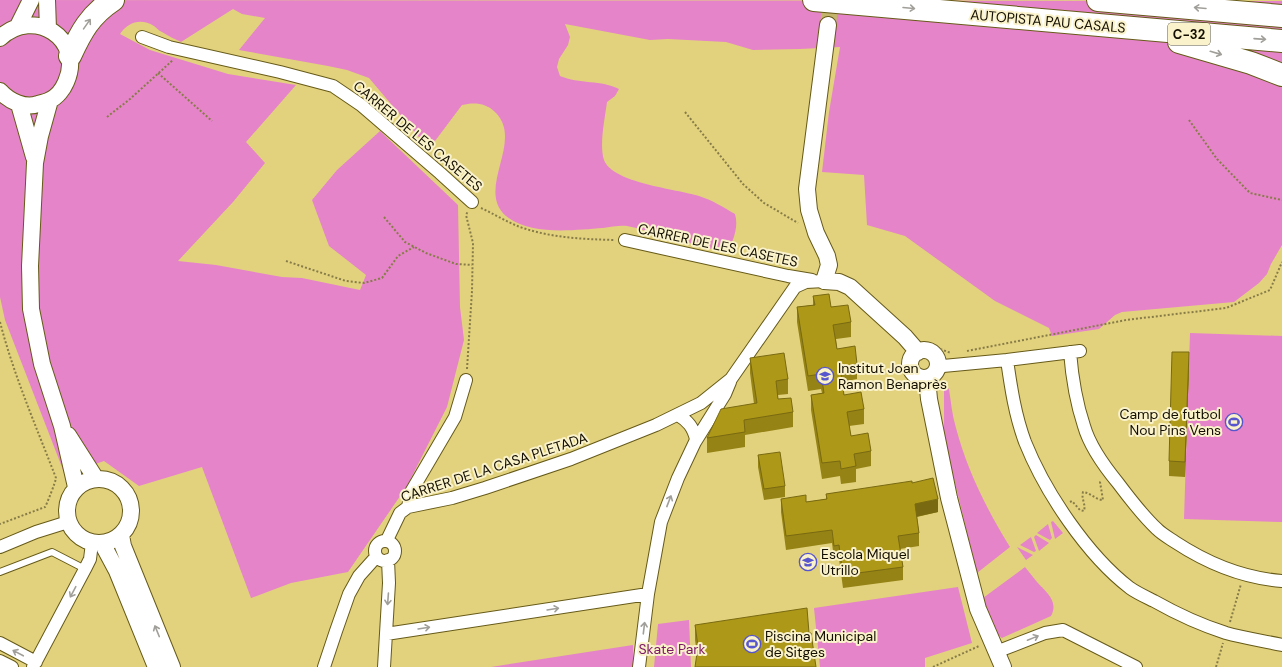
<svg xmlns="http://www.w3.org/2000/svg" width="1282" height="667" viewBox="0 0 1282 667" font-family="'DM Sans',sans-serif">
<rect width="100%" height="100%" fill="#e2d27e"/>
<path fill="#e584c9" d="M0 0 1282 1V245L1271 264 1267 274 1259 283 1234 302 1122 312 1115 315 1099 329 1052 336 1049 328 995 301 905 236 867 225 864 175 822 172 829 112 840 47 800 49 753 50 726 42 668 39 650 40 565 24 570 37 568 45 559 59 557 67 560 76C579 84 602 80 619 89L615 96 607 102C605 118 599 145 604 160 612 183 677 189 699 196 712 200 723 207 735 214 739 227 733 241 727 253 704 247 682 241 659 235 649 232 638 228 627 226 620 225 611 227 603 228 574 230 530 236 506 216 475 189 525 141 495 112 486 103 474 102 462 105L429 149 369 78 347 70 328 66 239 50 265 18 242 14 233 9 181 42C175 39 168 36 162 32 159 31 157 28 154 26 141 18 128 22 120 34L150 50 228 74 296 85 246 142 265 163 233 202 178 261 216 265 282 277 302 278 360 290 366 275 329 246 312 200 337 170 380 131 458 205 460 307 464 340 447 407 407 486 348 572 291 583 251 598 202 467 139 486 104 461 65 475 5 320 0 297Z
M1190 333 1282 336V522L1184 519Z
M946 387 949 389C951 402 952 415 956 428 967 470 987 510 1010 547L977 573 944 438V389Z
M1053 521 1063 533 1055 539 1051 522Z
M1048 524 1052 538 1050 540 1037 533Z
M1036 535 1049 543 1039 551 1034 537Z
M1031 537 1036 551 1034 552 1020 545Z
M1017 547 1033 555 1026 560Z
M1025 567C1029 572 1033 577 1037 582 1046 592 1059 601 1051 616L1002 638 996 634 983 598Z
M958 587 972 643 925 658V667H820L814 608Z
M689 620 691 667H654L658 624Z
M633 645V667H491Z"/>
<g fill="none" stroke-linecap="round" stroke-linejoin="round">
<path stroke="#c3b56b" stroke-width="16" stroke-dasharray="16 8" stroke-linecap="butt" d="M828 25 831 0"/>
<defs>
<path id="service" d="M0 572 52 552 85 569"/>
<path id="minor" d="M142 37 169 47 280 72 333 86 361 105 440 173 472 202
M625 240 788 276 812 280
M1070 352C1072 377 1076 402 1084 426 1090 447 1104 466 1118 483 1130 499 1143 516 1157 529 1162 534 1169 538 1175 542 1207 563 1243 578 1282 581
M1007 360C1011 388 1015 415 1025 442 1045 492 1087 555 1130 588 1137 593 1146 597 1154 601 1177 614 1201 625 1226 633 1244 638 1264 641 1282 645
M938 364 943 366 1007 360 1080 351
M678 415C688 421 693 427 696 439
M408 507 411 492 455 417 466 380
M387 540 400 513 408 507 452 498 485 488 571 459 656 425 701 403 731 379 795 287 806 282 824 281
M375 551a10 10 0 1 1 20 0a10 10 0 1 1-20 0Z
M0 547 36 532 68 522
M386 634 648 594
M0 643 36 662
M996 652 1045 633 1063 630 1136 667
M0 661 12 667
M33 667 85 569 90 559 92 543
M324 667 336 631 349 594 359 576 376 557
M384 667 389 583 388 560
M639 667 648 594 661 522 678 478 695 442 725 394 730 382"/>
<path id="tertiary" d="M47 0 48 29
M828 25 807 189 809 210 816 233 827 256 829 265 824 281 839 282 850 287 905 337 918 352
M18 26 31 0
M0 38C34 6 85 39 66 82 63 89 57 97 50 100 47 102 42 103 38 104 25 109 9 101 0 91
M50 100 40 136 35 163 30 266 31 309 42 364 62 426 76 487
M19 104 34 157
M910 364a14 14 0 1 1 28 0a14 14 0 1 1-28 0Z
M927 378 929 399 949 498 978 609 1003 667
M68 435 96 479
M67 511a32 32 0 1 1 64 0a32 32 0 1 1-64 0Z
M121 535 123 546 172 667
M102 543 117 571 156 667"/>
<path id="motorway" d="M814 0 1282 41
M1098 0 1282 16
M1179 42 1251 63 1282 75
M70 56C81 32 90 15 113 0"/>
</defs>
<use href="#service" stroke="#665a18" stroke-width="8"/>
<use href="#minor" stroke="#665a18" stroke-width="14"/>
<use href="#tertiary" stroke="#665a18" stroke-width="18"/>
<use href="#motorway" stroke="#665a18" stroke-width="24"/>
<path stroke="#877c47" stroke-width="2" stroke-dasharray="2 2" stroke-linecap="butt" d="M158 73 212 121
M685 112 743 184 764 203 798 223
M107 117 130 99 173 60
M1189 120 1217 159 1250 193 1282 200
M481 208C494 214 507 222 520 227 552 238 581 239 615 240
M384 217 405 242 426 253 456 264 472 265
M286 261 346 281 364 283 382 278 398 256 414 247
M0 322C14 376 36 426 56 478 56 481 46 506 45 507L0 524
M929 345 951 353
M967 351 1126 320 1226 308 1270 290 1282 262
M467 369 472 291 473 243 466 215 468 211
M1070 502 1072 501 1080 510 1084 511C1086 504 1081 499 1083 492 1091 493 1096 500 1103 500L1100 482 1101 480
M1230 622 1241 584
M933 667 979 646
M1216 667 1223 643"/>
<use href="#service" stroke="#fff" stroke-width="6"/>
<use href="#minor" stroke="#fff" stroke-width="12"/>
<use href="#tertiary" stroke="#fff" stroke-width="16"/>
<use href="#motorway" stroke="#fff" stroke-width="22"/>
</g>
<path fill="#958315" d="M813 296 831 307 851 322V337L836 339 837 349 857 364V379L842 382 844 395 864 409V424L849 426 851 436 871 451V466L856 469V482L841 484 840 476 822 479 811 410V395L822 393 821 389 808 391 797 322V307L813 305Z
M750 358 788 379V394L778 395V399L793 412V427L745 435V447L707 453V438L754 404 750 373Z
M1189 367 1185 477 1169 476V461Z
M758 455 785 486V497L764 500 758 467Z
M912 483 938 512 917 517 919 533V546L900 549 903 567V580L843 588 839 559H834L832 543 786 550 781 512V499L806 502 826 499V494Z
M695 625 809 633 697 654 695 640Z"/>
<path fill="#796a11" d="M1189 352V367L1185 477V462Z
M938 499V512L915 517V504Z"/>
<path fill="#ad9818" stroke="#796a11" d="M829 294 831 307 848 305 851 322 833 325 837 349 855 346 857 364 840 367 844 395 861 392 864 409 847 412 851 436 868 433 871 451 854 454 856 466 841 469 840 461 822 463 811 395 824 393 821 374 808 376 797 307 815 305 813 296Z
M1172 352H1189L1185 462 1169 461Z
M784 353 788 379 776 381 778 399 791 398 793 412 744 420 745 432 707 438 721 409 757 403 750 358Z
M780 452 785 486 764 489 758 455Z
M933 478 938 499 915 504 919 533 898 536 903 567 843 575 839 545 834 546 832 530 786 536 781 499 806 495V502L827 499 826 494 912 481V483Z
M807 608 809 633H811L816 667H695L698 646 695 625Z"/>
<defs><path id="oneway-shaft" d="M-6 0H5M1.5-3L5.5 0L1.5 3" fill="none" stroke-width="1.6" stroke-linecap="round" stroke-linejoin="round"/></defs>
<g stroke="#a19f99">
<use href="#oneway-shaft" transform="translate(909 8) rotate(5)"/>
<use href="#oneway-shaft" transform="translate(1200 8) rotate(-175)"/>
<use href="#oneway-shaft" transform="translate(87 24) rotate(-55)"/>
<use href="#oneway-shaft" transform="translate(1260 39) rotate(4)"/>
<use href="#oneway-shaft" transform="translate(1216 53) rotate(16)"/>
<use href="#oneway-shaft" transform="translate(669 501) rotate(-69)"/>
<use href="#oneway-shaft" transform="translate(73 592) rotate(118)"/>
<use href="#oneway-shaft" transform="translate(388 599) rotate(94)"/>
<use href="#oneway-shaft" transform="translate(553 609) rotate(-9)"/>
<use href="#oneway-shaft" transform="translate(424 628) rotate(-9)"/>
<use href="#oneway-shaft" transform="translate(644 628) rotate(-83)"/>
<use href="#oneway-shaft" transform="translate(157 631) rotate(-112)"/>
<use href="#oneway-shaft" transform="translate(1033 638) rotate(-22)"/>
<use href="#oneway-shaft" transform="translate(18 653) rotate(-152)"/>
</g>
<defs>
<symbol id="school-ring" viewBox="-11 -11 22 22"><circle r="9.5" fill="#faf2ca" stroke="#5756ce" stroke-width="1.5"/><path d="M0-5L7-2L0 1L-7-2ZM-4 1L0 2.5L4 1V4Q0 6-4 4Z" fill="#5756ce"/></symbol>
<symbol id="stadium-ring" viewBox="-11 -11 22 22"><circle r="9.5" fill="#faf2ca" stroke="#5756ce" stroke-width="1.5"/><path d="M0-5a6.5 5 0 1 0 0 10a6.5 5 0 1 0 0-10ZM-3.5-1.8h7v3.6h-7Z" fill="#5756ce"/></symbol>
</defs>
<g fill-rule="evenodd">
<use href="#school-ring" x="815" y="366" width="20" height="20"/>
<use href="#stadium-ring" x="1224" y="412" width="20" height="20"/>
<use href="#school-ring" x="798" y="552" width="20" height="20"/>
<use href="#stadium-ring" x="742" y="634" width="20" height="20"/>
</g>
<g text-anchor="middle" stroke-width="4" stroke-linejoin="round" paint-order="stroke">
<rect fill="#faf2ca" stroke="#58523d" stroke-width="1" x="1168" y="23" width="42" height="22" rx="3"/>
<g font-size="13" font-weight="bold" fill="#130e00">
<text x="1189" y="39">C-32</text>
</g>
<g font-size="14" fill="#130e00" stroke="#faf2ca">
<text transform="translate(1048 21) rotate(5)" y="5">AUTOPISTA PAU CASALS</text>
<text transform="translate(418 136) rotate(40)" y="5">CARRER DE LES CASETES</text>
<text transform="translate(718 245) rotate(12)" y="5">CARRER DE LES CASETES</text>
<text transform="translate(494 467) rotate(-18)" y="5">CARRER DE LA CASA PLETADA</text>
</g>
<g font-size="14" fill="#130e00" stroke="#faf2ca" text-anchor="start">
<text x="838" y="373">Institut Joan<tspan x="838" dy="16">Ramon Benaprès</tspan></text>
<text x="1221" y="419" text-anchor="end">Camp de futbol<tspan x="1221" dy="16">Nou Pins Vens</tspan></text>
<text x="821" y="559">Escola Miquel<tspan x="821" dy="16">Utrillo</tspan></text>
<text x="765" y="641">Piscina Municipal<tspan x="765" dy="16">de Sitges</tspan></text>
</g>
<g font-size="14" fill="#7c1767" stroke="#faf2ca">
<text x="672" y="654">Skate Park</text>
</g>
</g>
</svg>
